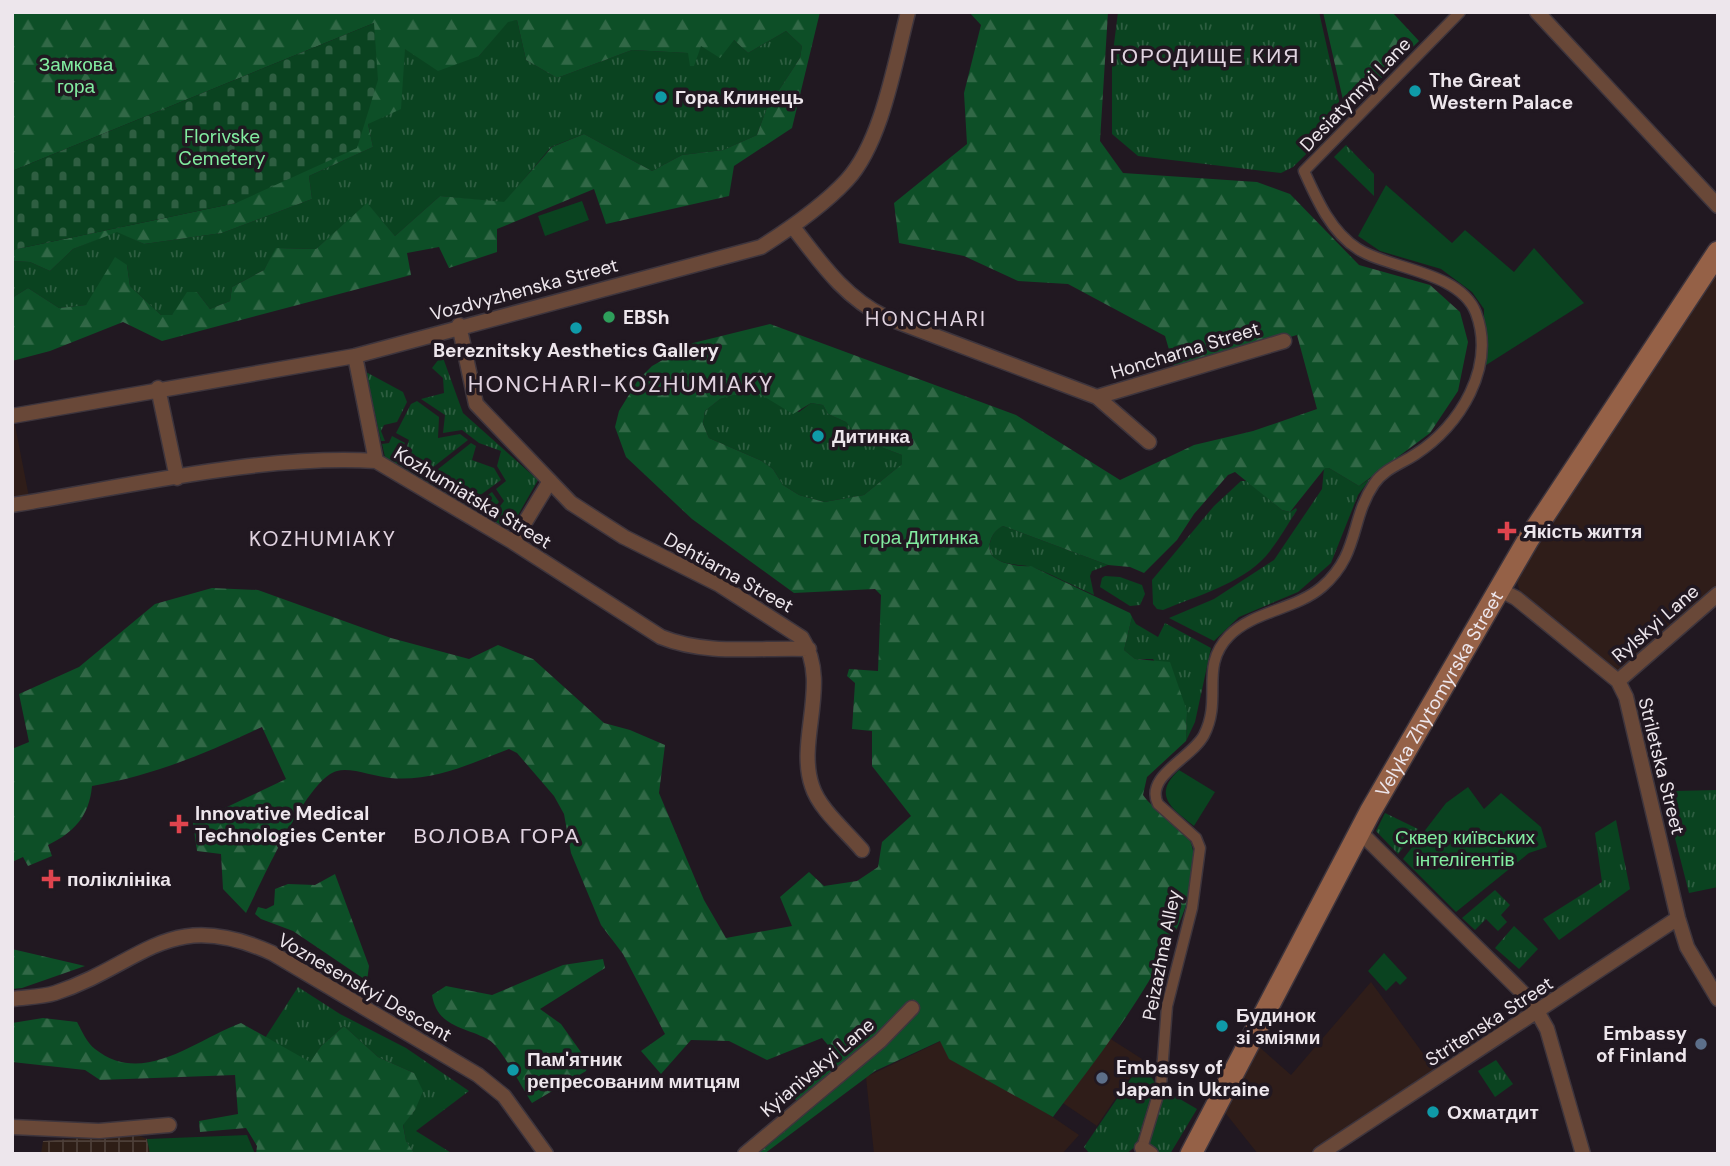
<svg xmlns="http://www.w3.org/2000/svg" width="1730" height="1166" viewBox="0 0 1730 1166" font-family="'DM Sans',sans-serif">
<defs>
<pattern id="industrial-grid" width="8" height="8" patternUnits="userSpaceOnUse" patternTransform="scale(1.75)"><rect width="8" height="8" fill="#2e1e16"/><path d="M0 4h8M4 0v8" fill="none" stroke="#4d3f38"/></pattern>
<pattern id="grass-tufts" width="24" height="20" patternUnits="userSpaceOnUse" patternTransform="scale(1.75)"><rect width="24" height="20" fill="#0a4320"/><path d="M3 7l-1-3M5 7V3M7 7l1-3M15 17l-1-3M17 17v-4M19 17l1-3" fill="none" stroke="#2e5e41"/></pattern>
<pattern id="forest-firs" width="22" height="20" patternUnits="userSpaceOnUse" patternTransform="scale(1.75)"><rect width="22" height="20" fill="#0d4f27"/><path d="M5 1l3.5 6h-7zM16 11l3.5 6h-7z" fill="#316846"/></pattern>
<pattern id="cemetery-stones" width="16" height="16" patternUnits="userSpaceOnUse" patternTransform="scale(1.75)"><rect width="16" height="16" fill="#0a4320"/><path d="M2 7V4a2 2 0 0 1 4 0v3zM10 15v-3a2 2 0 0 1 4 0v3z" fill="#2e5e41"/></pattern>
</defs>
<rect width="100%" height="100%" fill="#211821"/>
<path fill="#2f1d19" d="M1718 271V585L1617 673 1520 592 1517 582 1552 518Z
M14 420 29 497 12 500V421Z
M1371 982 1438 1074 1316 1154H1258L1223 1110 1256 1044 1291 1075Z
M1106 1036 1142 1059 1097 1126 1060 1101Z
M941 1041 1079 1135 1062 1154H874L866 1077Z"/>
<path fill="url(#industrial-grid)" d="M135 1134 147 1139 150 1154H41L43 1141Z"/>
<path fill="url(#grass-tufts)" d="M1118 12H1319L1343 118 1293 167 1281 173 1138 156 1112 134V60Z
M517 20 526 60 557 78 632 50 689 53 701 46 734 40 748 53 786 31 802 46 800 58 766 110 757 135 723 150 682 155 652 171 584 134 551 147 504 203 440 196 395 236 367 204 316 249 277 248 264 270 232 287 230 301 210 309 197 292 172 315H161L130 286 127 265 86 305 59 308 28 288 12 298V261L30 262 50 271 73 249 117 231 144 244 222 233 312 199 309 176 373 147 368 124 405 49 479 56 508 21Z
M1346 145 1374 174V196L1334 157Z
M442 355 463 413 538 480 513 524 502 526 490 519 504 501 496 489 506 481 497 466 501 451 479 443 462 430 443 433 445 415 421 399 444 393 443 378 432 368Z
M366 372 403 392 407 402 397 422 384 425 381 431 385 441H381Z
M745 392 760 394 799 412 811 403 823 405 828 414 846 422 860 439 902 455V464L864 495 824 502 799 495 783 485 773 469 762 461 709 438 703 424 705 411 720 399Z
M417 401 439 417 438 438 460 434 468 440 432 468 405 453 409 440 396 433 411 404Z
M392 436 405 443 399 454 479 501 492 492 499 502 486 517 385 457 382 444 389 443Z
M471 443 476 446 472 460 494 468 501 480 479 496 437 470Z
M1324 468H1329L1359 486 1371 478 1358 495 1331 563 1298 592 1239 617 1214 641 1169 618 1214 599 1274 560 1322 489Z
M1241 481H1247L1282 510 1290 512 1296 508 1297 510C1287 525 1278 542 1266 556 1241 584 1196 596 1163 610L1157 609 1153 604 1152 580 1214 506Z
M1003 526 1108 565 1092 571 1090 576 1094 595C1074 586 1055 576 1035 568 1022 563 1005 567 994 557 984 548 993 529 1003 526Z
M1105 576 1120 577 1142 585 1145 594 1140 605 1130 606 1100 587 1102 578Z
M1132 617 1136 624 1158 637 1165 623 1211 648 1195 722 1186 741 1187 711 1153 659H1135L1124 650Z
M1718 790V887L1689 893 1664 795 1674 791Z
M1385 813 1418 829 1398 854 1376 831Z
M1616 820 1630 889 1559 940 1543 919 1602 882 1595 833Z
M1495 890 1510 905 1501 915 1507 922 1498 931 1486 919 1475 930 1462 918Z
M1514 926 1538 949 1519 969 1495 948Z
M298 987 340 1014 406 1048 469 1091 416 1131 453 1154H415L406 1141 403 1124 415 1110 414 1073 378 1057 344 1026 321 1046 310 1063 265 1038Z
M1496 1060 1513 1084 1495 1097 1478 1071Z
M1142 1062 1155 1083 1136 1146 1126 1154H1090L1084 1147Z
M1161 1088 1197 1109 1170 1154H1158L1148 1145Z"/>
<path fill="url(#forest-firs)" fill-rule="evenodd" d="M12 12H820L792 128 734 166 729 196 606 224 594 189 497 229V252L449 268 439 247 407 253 411 275 162 341 123 322 50 351 12 361V298L28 288 59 308 86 305 115 257 127 265 130 286 161 315H172L187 292H197L210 309 230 301 232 287 264 270 276 248 316 249 367 203 395 236 440 196 504 202 552 147 584 134 652 171 682 155 723 150 757 135 766 110 800 58 802 46 786 31 748 53 734 40 720 58 701 46 694 66H690L688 53 632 50 557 78 526 60 517 20 508 22 479 56 438 71 405 49 401 109 368 124 373 147 309 176 312 199 222 233 144 244 117 232 73 249 50 271 30 262 12 261V250L236 203 374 23 12 171Z
M969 12H1108L1100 141 1123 173 1257 182 1290 194 1359 265 1430 285 1460 312 1468 342 1458 391 1430 433 1359 486 1329 468H1325L1290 512 1282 510 1235 472 1228 475 1194 514 1177 540 1144 573 1130 567 1108 565 1003 526C994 529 985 545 992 555 999 564 1020 567 1031 566L1130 613 1132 617 1124 650 1135 659 1170 662 1187 711 1186 741 1147 777 1143 795C1154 812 1181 821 1189 838 1221 906 1093 1063 1053 1117L949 1059 940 1041 875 1071 764 1154H752L803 1111 791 1093 832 1050 822 1038 767 1060 729 1041 691 1040 661 1074 641 1051 665 1034 623 954 601 925 571 853 564 814 554 796 517 753 509 749C470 764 432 782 390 778 375 777 351 767 337 771 307 778 261 884 246 913L223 889 221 854 197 851 193 823 286 779 262 727C204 754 155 775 92 786 89 817 74 832 48 845L52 856 28 866 23 857 12 862V749L29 742 19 694 79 667 155 604 212 588 258 590 391 638 469 659 498 645 533 659 604 723 630 730 665 745 659 793 704 900 726 938 792 926 780 897 809 872 824 886 857 881 878 867 882 842 911 816 872 766V731L852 729 855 683 847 676 849 669 878 671 881 595 875 589 794 593 692 519 626 457 615 427 619 411 638 380 652 366 693 343 770 324 1016 415 1120 480 1194 445 1253 431 1317 409 1297 335 1175 370 1165 336 1068 284 1018 281 964 256 899 243 894 203 967 144 964 93 981 25ZM745 392 760 394 793 414 811 403 823 405 828 414 846 422 860 439 902 455V464L864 495 824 502 799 495 783 485 773 469 762 461 709 438 703 424 705 411 720 399Z
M1323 12H1392L1419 41 1346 113Z
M335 874 369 966 367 981 293 931 261 919 255 914 258 907 266 909 274 905 275 889 288 884 315 885Z
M12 949 85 966 22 988 12 989Z
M603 959 605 968 540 1009 561 1024 588 1062 586 1071 532 1103C523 1089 501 1047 489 1040 467 1027 437 1028 432 995L446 986 492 995 563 965Z
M43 1018 77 1022C82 1031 87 1043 95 1049 143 1087 195 1040 241 1023L310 1062 321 1046 344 1026 378 1057 414 1073 423 1091 415 1110 403 1125 406 1141 415 1154H256L257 1146 246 1128 200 1132 199 1121 238 1114 235 1075 100 1080 85 1070 12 1062V1023Z"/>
<path fill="url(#cemetery-stones)" d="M374 23 378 80 357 148 236 203 12 250V171Z"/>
<path fill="#0a4320" d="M1386 185 1452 243 1465 230 1514 272 1534 248 1584 303 1483 367 1484 309 1472 292 1441 269 1380 251 1358 236Z
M582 201 589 220 545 236 538 216Z
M1179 770 1215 792 1194 826C1171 808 1152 795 1179 770Z
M1468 787 1484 809 1501 793 1541 827 1547 847 1529 853 1456 912 1403 859 1446 803Z
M1384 953 1407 978 1400 985 1396 981 1386 991 1368 971Z
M247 1135 255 1154H150L147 1139Z"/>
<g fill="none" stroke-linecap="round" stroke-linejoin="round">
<defs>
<path id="pedestrian" d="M1142 1148 1161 1085 1167 1006 1192 908 1200 848 1196 838 1158 804C1144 776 1192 758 1204 735 1223 698 1199 667 1229 636 1253 611 1295 610 1322 587 1360 554 1350 519 1374 484 1384 469 1401 464 1416 454 1460 426 1496 367 1476 313 1460 271 1388 269 1358 249 1331 232 1317 200 1304 171L1460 12"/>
<path id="minor" d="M1537 12 1718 206
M793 227C821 263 844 297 885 317L1097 397 1284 341
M459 325 476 404 571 503 624 537 720 585 802 638C831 683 796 740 812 786 819 809 847 832 862 850
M355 356 376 461
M158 388 177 478
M1097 397 1149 442
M12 416 355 356 761 247C791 228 823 206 847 180 882 142 895 62 908 12
M12 505C126 487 262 454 376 461L513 542 661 637C708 656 759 647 809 649
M513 542 550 481
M1500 590 1516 598 1618 681 1626 697 1678 918 1687 947 1718 999
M1618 681 1718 594
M1360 832 1532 1002 1547 1029 1583 1154
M12 999C26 997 42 997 55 993 143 964 168 906 272 953L478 1075 504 1096 546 1154
M12 1127 99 1131 169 1125
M1142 1148 1151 1154
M745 1154 880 1041 912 1008
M1320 1154 1678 918"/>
<g id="secondary">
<path id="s1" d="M1191 1154 1370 812 1528 540 1718 252"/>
</g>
</defs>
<use href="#pedestrian" stroke="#3e353d" stroke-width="13"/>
<use href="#minor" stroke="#3e353d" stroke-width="17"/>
<use href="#secondary" stroke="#3e353d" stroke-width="24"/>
<use href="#pedestrian" stroke="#694838" stroke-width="10"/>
<use href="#minor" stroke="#694838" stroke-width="14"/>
<use href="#secondary" stroke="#956147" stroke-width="21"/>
</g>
<g fill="#0f9aa8" stroke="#211821" stroke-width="2.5">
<circle cx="1415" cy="91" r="7"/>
<circle cx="661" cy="97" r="7"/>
<circle cx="576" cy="328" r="7"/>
<circle cx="818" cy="436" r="7"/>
<circle cx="1222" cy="1026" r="7"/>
<circle cx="513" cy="1070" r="7"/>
<circle cx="1433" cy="1112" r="7"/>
</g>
<circle fill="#2e9e5b" stroke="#211821" stroke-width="2.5" cx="609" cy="317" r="7"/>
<g fill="#e0444e" stroke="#211821" stroke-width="2.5">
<path d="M1503.5 520.5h7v7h7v7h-7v7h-7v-7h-7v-7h7z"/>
<path d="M175.5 813.5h7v7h7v7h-7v7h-7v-7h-7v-7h7z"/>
<path d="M47.5 868.5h7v7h7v7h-7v7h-7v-7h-7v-7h7z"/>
</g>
<g fill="#5c6f8a" stroke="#211821" stroke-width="2.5">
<circle cx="1701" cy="1044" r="7"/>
<circle cx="1102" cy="1078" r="7"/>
</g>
<g text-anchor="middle" stroke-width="7" stroke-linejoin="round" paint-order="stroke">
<g font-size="19" fill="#82eca0" stroke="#211821">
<text x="76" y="71">Замкова<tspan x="76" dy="22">гора</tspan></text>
<text x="222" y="143">Florivske<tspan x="222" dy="22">Cemetery</tspan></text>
<text x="921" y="544">гора Дитинка</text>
<text x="1465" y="844">Сквер київських<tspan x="1465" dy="22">інтелігентів</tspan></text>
</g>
<g font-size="19" font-weight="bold" fill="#ede6ec" stroke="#211821" text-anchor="start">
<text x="1429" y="87">The Great<tspan x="1429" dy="22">Western Palace</tspan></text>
<text x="675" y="104">Гора Клинець</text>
<text x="623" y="324">EBSh</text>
<text x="576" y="357" text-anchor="middle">Bereznitsky Aesthetics Gallery</text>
<text x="832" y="443">Дитинка</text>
<text x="1523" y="538">Якість життя</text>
<text x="195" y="820">Innovative Medical<tspan x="195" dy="22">Technologies Center</tspan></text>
<text x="67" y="886">поліклініка</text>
<text x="1236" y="1022">Будинок<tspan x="1236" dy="22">зі зміями</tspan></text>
<text x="1687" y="1040" text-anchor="end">Embassy<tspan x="1687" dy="22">of Finland</tspan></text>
<text x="527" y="1066">Пам'ятник<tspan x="527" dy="22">репресованим митцям</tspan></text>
<text x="1116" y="1074">Embassy of<tspan x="1116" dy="22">Japan in Ukraine</tspan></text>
<text x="1447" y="1119">Охматдит</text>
</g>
<g font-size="19" fill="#ede6ec" stroke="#211821">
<text transform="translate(1355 94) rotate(-46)" y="7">Desiatynnyi Lane</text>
<text transform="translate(524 289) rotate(-15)" y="7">Vozdvyzhenska Street</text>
<text transform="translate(1185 350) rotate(-17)" y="7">Honcharna Street</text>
<text transform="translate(473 497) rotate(31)" y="7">Kozhumiatska Street</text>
<text transform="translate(729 572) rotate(29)" y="7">Dehtiarna Street</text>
<text transform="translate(1655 623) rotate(-41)" y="7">Rylskyi Lane</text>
<text dy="7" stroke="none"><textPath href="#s1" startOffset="523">Velyka Zhytomyrska Street</textPath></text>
<text transform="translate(1662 766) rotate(76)" y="7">Striletska Street</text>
<text transform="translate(1161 955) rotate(-79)" y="7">Peizazhna Alley</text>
<text transform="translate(365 987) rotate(30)" y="7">Voznesenskyi Descent</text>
<text transform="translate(1489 1021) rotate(-33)" y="7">Stritenska Street</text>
<text transform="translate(817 1067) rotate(-40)" y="7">Kyianivskyi Lane</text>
</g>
<g font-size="21" letter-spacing="2" fill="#e1d3e0" stroke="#211821">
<text x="1205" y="63">ГОРОДИЩЕ КИЯ</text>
<text x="926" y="326">HONCHARI</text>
<text x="323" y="546">KOZHUMIAKY</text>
<text x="497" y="843">ВОЛОВА ГОРА</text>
</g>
<g font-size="23" letter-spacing="2" fill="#e1d3e0" stroke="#211821">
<text x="621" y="392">HONCHARI-KOZHUMIAKY</text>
</g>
</g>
<rect width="1730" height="1166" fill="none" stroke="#ede6ec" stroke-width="28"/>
</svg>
